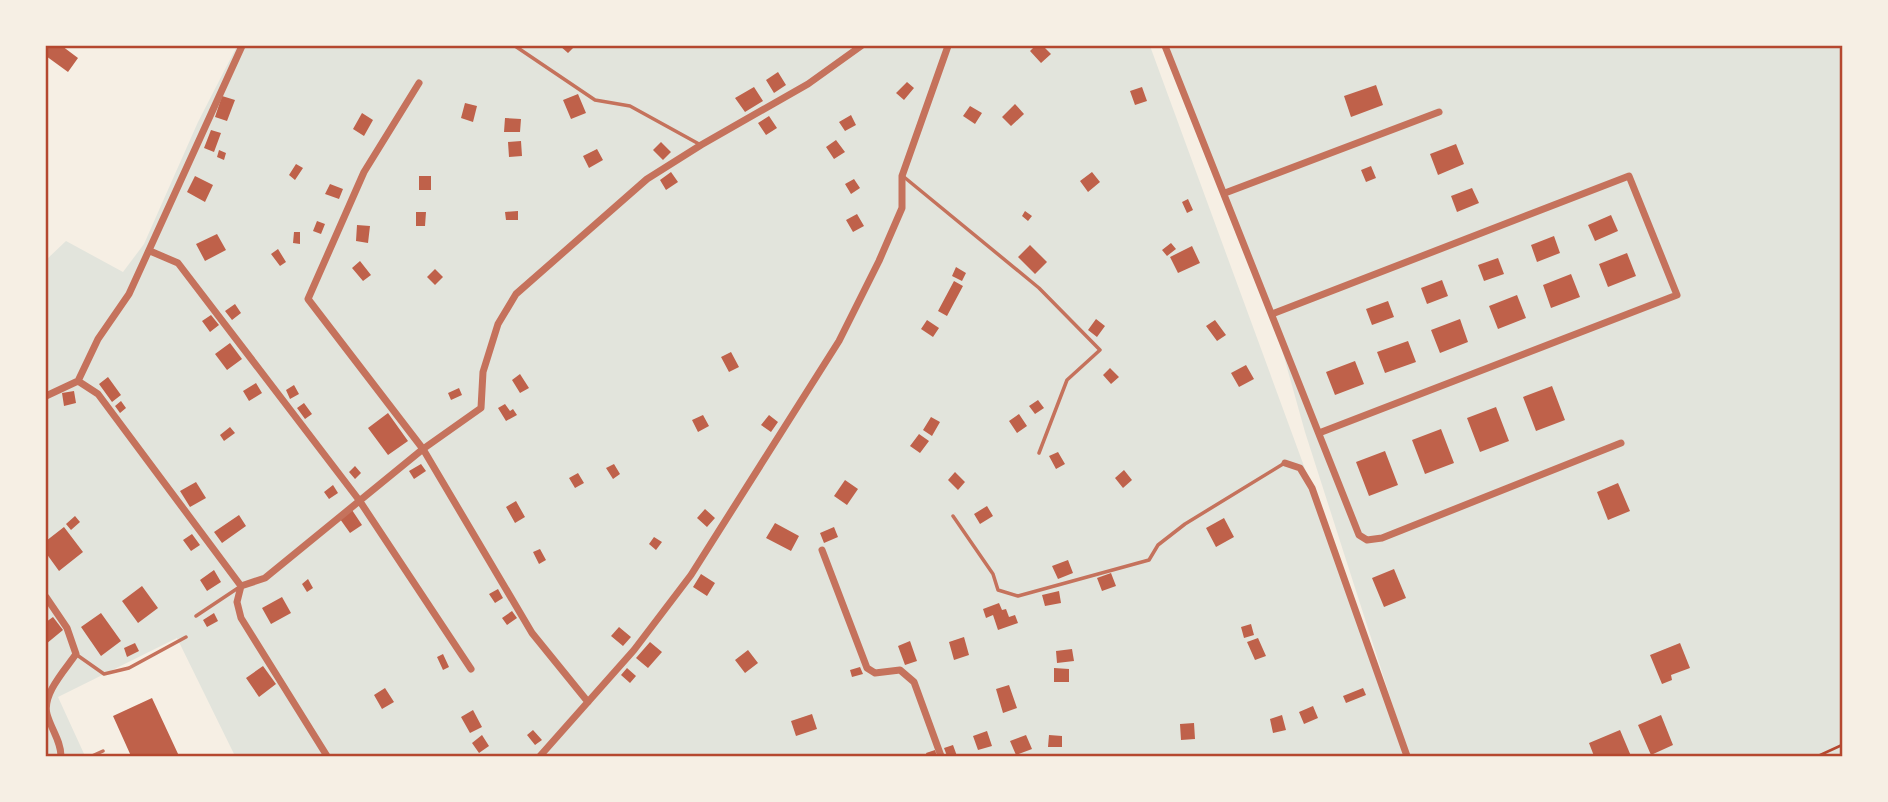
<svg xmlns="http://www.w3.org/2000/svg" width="1888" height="802" viewBox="0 0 1888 802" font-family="Merriweather,serif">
<rect width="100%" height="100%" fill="#f6efe4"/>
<path fill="#e2e4dc" d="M237 46H1150L1312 488 1407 756H235L177 638 58 697 85 756H46V260L66 241 123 272 144 244 198 122Z
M1165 46H1842V756H1409L1305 432 1272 314Z"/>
<path fill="#bf614a" d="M46 46H62L78 58 68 72 46 56Z
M560 46H575L568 53Z
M1035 46H1043L1051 54 1041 63 1030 51Z
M778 72 786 85 774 93 766 80Z
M907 82 914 88 904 100 896 93Z
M1376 85 1383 105 1351 117 1344 96Z
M754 87 763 101 745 112 735 98Z
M1142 87 1147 101 1135 105 1130 91Z
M578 94 586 113 571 119 563 100Z
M222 96 235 100 227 121 215 117Z
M465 103 477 106 473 122 461 118Z
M1015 104 1024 114 1011 126 1002 117Z
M970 106 982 113 975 124 963 116Z
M362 113 373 120 364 136 353 129Z
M851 115 856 125 845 131 839 122Z
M769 116 777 128 766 135 758 123Z
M505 118 521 119 520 132H504Z
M211 130 221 133 214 152 204 148Z
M836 140 845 152 834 159 826 147Z
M521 141 522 156 509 157 508 142Z
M661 142 671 152 663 160 653 150Z
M1456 144 1464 164 1438 175 1430 154Z
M597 149 603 160 589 168 583 156Z
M219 150 226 153 224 160 217 157Z
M296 164 303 168 295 180 289 175Z
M1371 166 1376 178 1366 182 1361 170Z
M671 172 678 182 666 190 660 180Z
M1092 172 1100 182 1088 192 1080 181Z
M195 176 213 185 205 202 187 192Z
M419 176H431V190H419Z
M854 179 860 188 851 194 845 184Z
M330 184 343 189 339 199 325 194Z
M1472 188 1479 203 1457 212 1451 196Z
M1188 199 1193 210 1187 213 1182 202Z
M518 211V220H506L505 212Z
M1025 211 1032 216 1028 221 1022 216Z
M416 212H426L425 226H416Z
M857 214 864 226 853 232 846 220Z
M1611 215 1618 231 1595 241 1588 225Z
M317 221 325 224 321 234 313 231Z
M357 225 370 226 368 243 356 241Z
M294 232H300V244L293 243Z
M217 234 226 250 205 261 196 244Z
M1554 236 1560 253 1537 262 1531 245Z
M1171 243 1176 249 1167 256 1162 250Z
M1030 245 1047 262 1035 274 1018 257Z
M1192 246 1200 263 1178 273 1170 257Z
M278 249 286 262 280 266 271 254Z
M1627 253 1636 276 1608 287 1599 264Z
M1498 258 1504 274 1484 281 1478 265Z
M360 261 371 275 363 281 352 268Z
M956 267 966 273 962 281 952 276Z
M435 269 443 277 435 285 427 277Z
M1571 274 1580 297 1551 308 1543 285Z
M1442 280 1448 296 1427 304 1421 288Z
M954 281 963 286 947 316 938 311Z
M1517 295 1526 318 1498 329 1489 306Z
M1388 301 1394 317 1372 325 1366 309Z
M235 304 241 313 232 320 225 311Z
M211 315 219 325 210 332 202 321Z
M1096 319 1105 326 1097 337 1088 330Z
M1460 319 1468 342 1440 353 1431 330Z
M927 320 939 328 933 337 921 329Z
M1215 320 1226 335 1217 341 1206 326Z
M1408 341 1416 362 1385 373 1377 352Z
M230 343 242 359 227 370 215 354Z
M731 352 739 367 729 372 721 357Z
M1355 361 1364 384 1335 395 1326 372Z
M1246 365 1254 379 1239 387 1231 373Z
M1110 368 1119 377 1111 384 1103 375Z
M520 374 529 388 520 393 512 380Z
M108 377 121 395 112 402 99 384Z
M256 383 262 393 249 401 243 391Z
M294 385 299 394 290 399 286 390Z
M1552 386 1565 420 1536 431 1523 397Z
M459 388 462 395 451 400 448 393Z
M74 391 76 403 64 406 62 393Z
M1038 400 1044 408 1035 414 1029 406Z
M121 401 126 408 120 413 115 406Z
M304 403 312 414 305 419 297 408Z
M505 404 510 411 513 409 517 415 506 421 498 408Z
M1496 407 1509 441 1480 452 1467 418Z
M388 413 408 441 388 455 368 428Z
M1019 414 1027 426 1017 433 1009 421Z
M703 415 709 426 698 432 692 420Z
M769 415 778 422 771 432 761 425Z
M931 417 940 422 932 436 923 430Z
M230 427 235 433 224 441 220 435Z
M1441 429 1454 463 1425 474 1412 440Z
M919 434 929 441 920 453 910 446Z
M1385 451 1398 485 1369 496 1356 462Z
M1058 452 1065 464 1056 469 1049 456Z
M421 464 426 471 414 479 409 471Z
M614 464 620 474 613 479 606 468Z
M355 466 361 473 355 479 349 472Z
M1124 470 1132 480 1123 488 1115 478Z
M955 472 965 482 958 490 948 480Z
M578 473 584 483 575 488 569 478Z
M845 480 858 489 847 505 834 496Z
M196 482 206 498 190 507 180 491Z
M1618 483 1630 511 1608 520 1597 492Z
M333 485 338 493 329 499 324 492Z
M516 501 525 517 515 523 506 507Z
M987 506 993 516 980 524 974 514Z
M705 509 715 518 707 527 697 518Z
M352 510 362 525 350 533 340 519Z
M239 515 246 526 222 543 214 532Z
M75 516 80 522 71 530 66 524Z
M1224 518 1234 537 1216 547 1206 528Z
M775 523 799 536 791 551 766 538Z
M64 527 83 552 59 571 46 553V541Z
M834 527 838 537 824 543 820 533Z
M192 534 200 545 191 551 183 540Z
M654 537 662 542 656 550 649 544Z
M540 549 546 560 539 564 533 552Z
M1068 560 1073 573 1058 579 1052 566Z
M1394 569 1406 598 1384 607 1372 578Z
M214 570 221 582 207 591 200 580Z
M1111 573 1116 586 1102 591 1097 578Z
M701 574 715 583 707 596 693 587Z
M308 579 313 588 307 592 302 584Z
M142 586 158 608 138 623 122 601Z
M498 589 503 598 495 603 489 594Z
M1059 591 1061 603 1045 606 1042 595Z
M282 597 291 613 271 624 262 608Z
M999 603 1002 610 1006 609 1009 617 1015 615 1018 623 998 630 993 615 986 618 983 609Z
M512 611 517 618 507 625 502 618Z
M101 613 121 641 101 656 81 627Z
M214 613 218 621 207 627 203 620Z
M53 617 63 630 46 644V622Z
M1251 624 1254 635 1244 638 1241 627Z
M619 627 631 637 623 646 611 636Z
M964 637 969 655 954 660 949 642Z
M1258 638 1266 656 1255 660 1247 642Z
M910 641 917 661 905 665 898 646Z
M650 642 662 652 648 668 636 658Z
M135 643 139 651 127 657 124 648Z
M1680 643 1690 668 1671 675 1672 680 1662 684 1650 655Z
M1072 649 1074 661 1057 663 1056 651Z
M748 650 758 663 745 673 735 660Z
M443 654 449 667 443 670 437 657Z
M263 666 276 684 259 697 246 678Z
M860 667 863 674 852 677 850 670Z
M627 668 636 676 630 683 621 675Z
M1054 668 1069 669V682H1054Z
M1009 685 1017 708 1003 713 996 689Z
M385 688 394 702 382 709 374 695Z
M1363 688 1366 695 1346 703 1343 696Z
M152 698 179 756H131L113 716Z
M1313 706 1318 718 1304 724 1299 712Z
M473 710 482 727 470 733 461 717Z
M812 714 817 729 796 736 791 721Z
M1282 715 1286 730 1273 733 1270 719Z
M1661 715 1673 745 1651 755 1638 725Z
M1194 723 1195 739 1181 740 1180 724Z
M533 730 542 740 535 745 527 735Z
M1620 730 1631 756H1594L1589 743Z
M987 731 992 746 978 750 973 736Z
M482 735 489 746 479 753 472 743Z
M1026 735 1032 749 1016 755 1010 741Z
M1049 735 1062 736V747H1048Z
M953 745 957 756H947L944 748Z
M935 750 937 756H927L926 753Z"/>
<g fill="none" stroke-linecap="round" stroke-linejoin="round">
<path stroke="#b5482f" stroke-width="2.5" d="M1818 756 1842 745"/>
<path stroke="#c5725c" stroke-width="3.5" d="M515 46 595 100 630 106 699 144
M904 177 1039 288 1100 350 1067 380 1039 453
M953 516 993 574 998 590 1018 596 1149 560 1158 545 1185 524 1283 464
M196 616 238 588
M77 655 104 674 129 668 186 637
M92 756 103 751"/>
<path stroke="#c5725c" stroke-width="7" d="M1165 46 1359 535 1367 540 1382 538 1621 443
M419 83 364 172 308 299 423 449 532 633 588 702
M1225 193 1439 112
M150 251 178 263 359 500 471 669
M1272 314 1629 176 1677 295 1319 433
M78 381 98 394 241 586 237 602 241 618 327 756
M46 396 78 381 98 339 129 294 242 46
M1285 463 1300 468 1312 488 1407 756
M822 550 867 668 875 673 900 670 914 682 941 756
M241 586 265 578 423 449 481 408 483 372 498 324 516 294 647 179 701 145 808 84 861 46
M46 597 67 628 76 654C65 670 42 694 47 714 51 729 61 741 61 756
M540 756 634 650 691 575 839 341 879 261 902 208V176L948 46"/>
</g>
<rect width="1888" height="802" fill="none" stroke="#f6efe4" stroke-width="94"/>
<rect x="47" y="47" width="1794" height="708" fill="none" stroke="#b5482f" stroke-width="2.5"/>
</svg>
